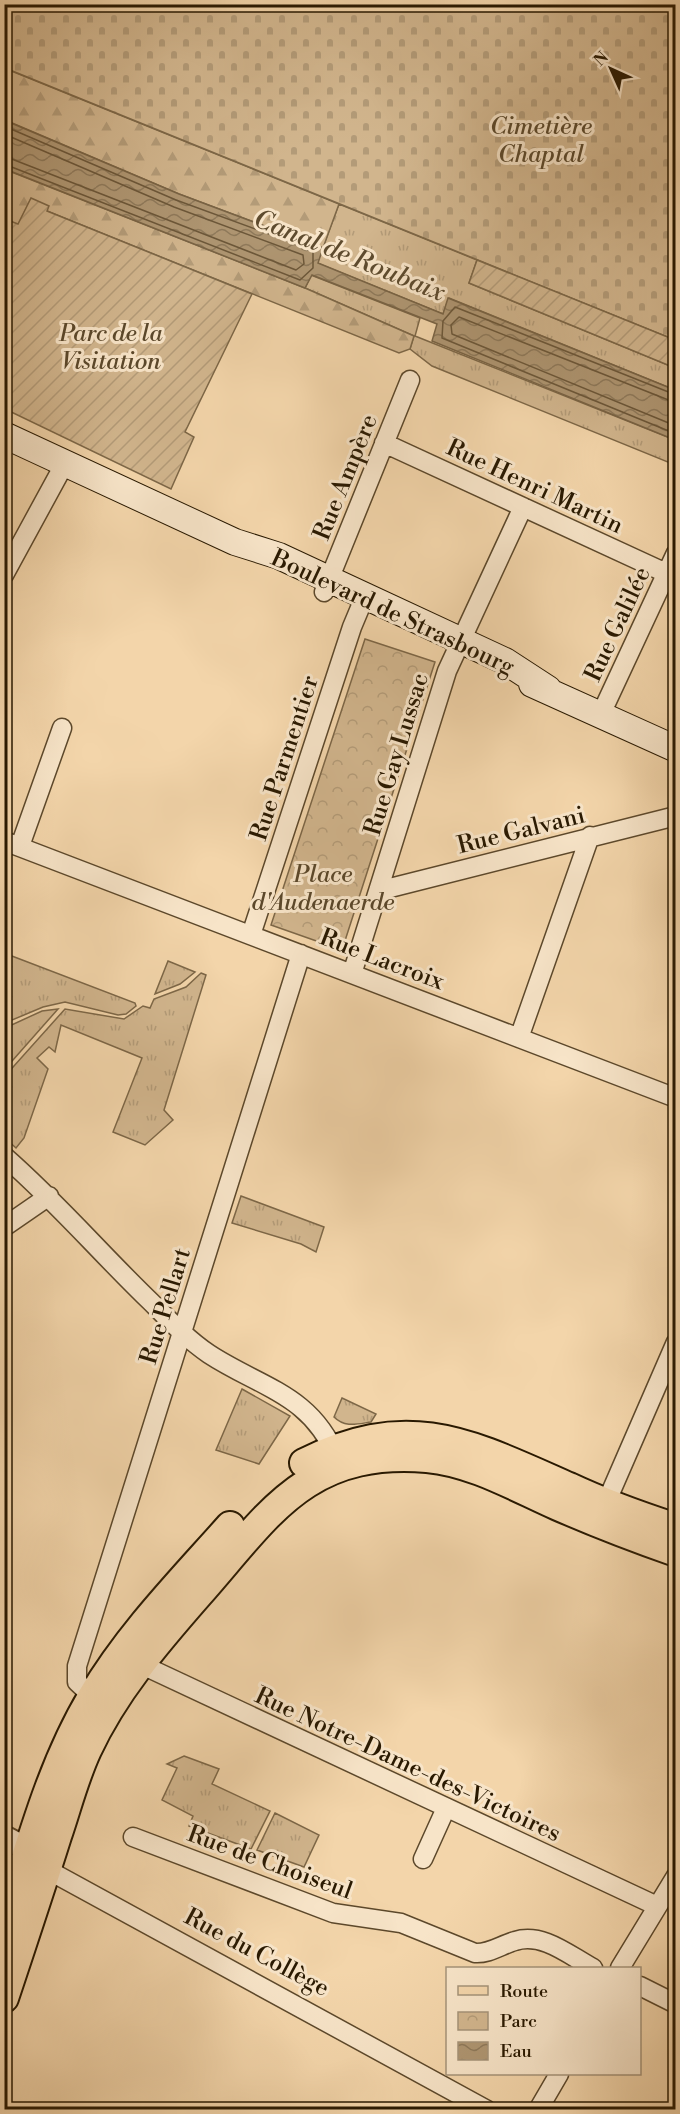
<svg xmlns="http://www.w3.org/2000/svg" width="680" height="2114" viewBox="0 0 680 2114" font-family="'Libre Bodoni',serif">
<defs>
<pattern id="grass-tufts" width="24" height="20" patternUnits="userSpaceOnUse" patternTransform="scale(1.5)"><rect width="24" height="20" fill="#d1b58d"/><path d="M3 7l-1-3M5 7V3M7 7l1-3M15 17l-1-3M17 17v-4M19 17l1-3" fill="none" stroke="#b39b78"/></pattern>
<pattern id="forest-firs" width="22" height="20" patternUnits="userSpaceOnUse" patternTransform="scale(1.5)"><rect width="22" height="20" fill="#d1b58d"/><path d="M5 1l3.5 6h-7zM16 11l3.5 6h-7z" fill="#b39b78"/></pattern>
<pattern id="cemetery-stones" width="16" height="16" patternUnits="userSpaceOnUse" patternTransform="scale(1.5)"><rect width="16" height="16" fill="#d1b58d"/><path d="M2 7V4a2 2 0 0 1 4 0v3zM10 15v-3a2 2 0 0 1 4 0v3z" fill="#b39b78"/></pattern>
<pattern id="park-crowns" width="20" height="18" patternUnits="userSpaceOnUse" patternTransform="scale(1.5)"><rect width="20" height="18" fill="#d1b58d"/><path d="M2 6a3 3 0 1 1 6 0M12 15a3 3 0 1 1 6 0" fill="none" stroke="#b39b78"/></pattern>
<pattern id="garden-furrows" width="10" height="10" patternUnits="userSpaceOnUse" patternTransform="scale(1.5)"><rect width="10" height="10" fill="#d1b58d"/><path d="M-1 1l2-2M0 10L10 0M9 11l2-2" fill="none" stroke="#b39b78"/></pattern>
<pattern id="water-waves" width="16" height="10" patternUnits="userSpaceOnUse" patternTransform="scale(1.5)"><rect width="16" height="10" fill="#ae9571"/><path d="M0 5q4-4 8 0t8 0" fill="none" stroke="#8e795a"/></pattern>
</defs>
<rect width="100%" height="100%" fill="#f3d5aa"/>
<filter id="stains"><feTurbulence type="fractalNoise" baseFrequency=".00333" numOctaves="4"/><feColorMatrix values="0 0 0 0 .2 0 0 0 0 .09 0 0 0 0 .02 0 0 0 .5 -.17"/></filter>
<radialGradient id="worn" r=".72"><stop offset=".6" stop-color="#630" stop-opacity="0"/><stop offset="1" stop-color="#630" stop-opacity=".3"/></radialGradient>
<path fill="url(#grass-tufts)" stroke="#7d6747" stroke-width="1.5" d="M339 204 477 260 469 283 675 368V390L449 298 443 314 317 263Z
M311 275 420 318 415 336 675 440V465L432 366 410 349 414 336 305 288Z
M4 953 135 1003 136 1006 126 1014 118 1015 65 1002 43 1007 5 1023Z
M168 961 195 972 180 984 155 994Z
M201 973 206 975 164 1110 173 1120 145 1145 113 1132 142 1058 61 1025 55 1052 49 1047 37 1058 48 1069 24 1138 16 1148 5 1138V1076L65 1009 124 1019 143 1006 150 1008 154 999 186 987Z
M58 1009 5 1069V1028L42 1011Z
M241 1196 324 1227 316 1252 301 1244 232 1223Z
M242 1389 290 1416 259 1464 216 1450Z
M342 1398 376 1414 371 1422C357 1424 345 1428 334 1417Z
M184 1756 219 1769 212 1784 270 1811 251 1849 189 1826 193 1816 162 1800 177 1768 167 1764Z
M275 1813 319 1835 304 1867 257 1850Z"/>
<path fill="url(#forest-firs)" stroke="#7d6747" stroke-width="1.5" d="M4 68 339 204 323 248 179 194 5 120Z
M4 169 305 288 414 336 410 349 399 353 47 211 31 199 18 225 5 219Z"/>
<path fill="url(#cemetery-stones)" stroke="#7d6747" stroke-width="1.5" d="M4 5H675V340L5 68Z"/>
<path fill="url(#park-crowns)" stroke="#7d6747" stroke-width="1.5" d="M365 639 435 662 342 950 271 925Z"/>
<path fill="url(#garden-furrows)" stroke="#7d6747" stroke-width="1.5" d="M31 198 49 206 47 211 252 294 185 432 194 437 171 489 5 409V219L18 224Z
M477 260 675 340V368L469 283Z"/>
<path fill="url(#water-waves)" stroke="#796344" stroke-width="1.5" d="M4 120 179 194 323 248 318 263 443 314 448 298 675 390V440L432 341 437 324 312 275 305 288 5 169Z"/>
<g fill="none" stroke-linecap="round" stroke-linejoin="round">
<path stroke="#6c5739" stroke-width="1.5" d="M4 126 176 200 313 250V268L300 280 4 164
M4 134 174 207 303 255 304 264 296 270 4 156
M676 395 455 307 443 321 442 338 676 434
M676 403 459 317 451 325 452 334 676 426"/>
<defs>
<path id="minor" d="M384 443 666 573
M4 575 65 463
M324 592 410 380
M601 714 676 553
M4 841 676 1098
M20 846 62 728
M378 891 676 816
M251 935 352 627 365 596
M352 974 447 671 523 507
M519 1038 590 836
M4 1156C57 1202 101 1254 151 1302 169 1320 187 1339 209 1354 261 1388 311 1394 337 1458
M4 1227 49 1196
M606 1503 676 1342
M140 1664 657 1906
M92 1696 77 1682V1666L301 954
M133 1837 333 1913 401 1923 475 1953C489 1954 501 1945 515 1941 543 1932 570 1956 593 1968
M423 1859 446 1808
M46 1869 487 2110
M620 1968 676 1876
M640 1986 676 2004
M538 2110 559 2074"/>
<path id="tertiary" d="M4 1837 23 1847 39 1862"/>
<path id="secondary" d="M4 435 235 542 279 556 365 596 505 661 548 689
M532 684 676 749"/>
<path id="primary" d="M304 1463C410 1410 469 1443 569 1487 603 1503 639 1516 676 1528
M4 1928C29 1850 50 1767 92 1697 129 1634 182 1580 230 1526
M4 1998C22 1944 40 1890 57 1836 67 1807 74 1778 87 1750 114 1692 156 1643 198 1595 268 1516 305 1448 427 1458 473 1462 517 1488 558 1506 597 1523 636 1538 676 1552"/>
</defs>
<use href="#minor" stroke="#5c482b" stroke-width="21"/>
<use href="#tertiary" stroke="#5c482b" stroke-width="26"/>
<use href="#secondary" stroke="#291901" stroke-width="28"/>
<use href="#primary" stroke="#291901" stroke-width="32"/>
<use href="#minor" stroke="#f7e4c8" stroke-width="18"/>
<use href="#tertiary" stroke="#f7e4c8" stroke-width="22"/>
<use href="#secondary" stroke="#f7e4c8" stroke-width="26"/>
<use href="#primary" stroke="#f3d5aa" stroke-width="28"/>
</g>
<g text-anchor="middle" stroke-width="6" stroke-linejoin="round" paint-order="stroke">
<g font-size="24" font-style="italic" fill="#5b482b" stroke="#f7e4c8">
<text x="541" y="134">Cimetière<tspan x="541" dy="28">Chaptal</tspan></text>
<text x="111" y="341">Parc de la<tspan x="111" dy="28">Visitation</tspan></text>
<text x="323" y="882">Place<tspan x="323" dy="28">d'Audenaerde</tspan></text>
</g>
<g font-size="24" fill="#291901" stroke="#f7e4c8">
<text transform="translate(345 477) rotate(-68)" y="8">Rue Ampère</text>
<text transform="translate(535 486) rotate(25)" y="8">Rue Henri Martin</text>
<text transform="translate(393 612) rotate(25)" y="8">Boulevard de Strasbourg</text>
<text transform="translate(617 624) rotate(-65)" y="8">Rue Galilée</text>
<text transform="translate(396 754) rotate(-73)" y="8">Rue Gay Lussac</text>
<text transform="translate(284 758) rotate(-72)" y="8">Rue Parmentier</text>
<text transform="translate(521 830) rotate(-14)" y="8">Rue Galvani</text>
<text transform="translate(382 959) rotate(21)" y="8">Rue Lacroix</text>
<text transform="translate(165 1306) rotate(-73)" y="8">Rue Pellart</text>
<text transform="translate(408 1764) rotate(25)" y="8">Rue Notre-Dame-des-Victoires</text>
<text transform="translate(270 1862) rotate(20)" y="8">Rue de Choiseul</text>
<text transform="translate(257 1952) rotate(28)" y="8">Rue du Collège</text>
</g>
<g font-size="26" font-style="italic" fill="#5e4b2e" stroke="#f7e4c8">
<text transform="translate(350 255) rotate(22)" y="9">Canal de Roubaix</text>
</g>
</g>
<rect width="680" height="2114" fill="none" stroke="#f3d5aa" stroke-width="24"/>
<rect x="6" y="6" width="668" height="2102" fill="none" stroke="#291901" stroke-width="3"/>
<rect x="12" y="12" width="656" height="2090" fill="none" stroke="#291901" stroke-width="1.5"/>
<rect x="446" y="1967" width="195" height="108" fill="#f7e4c8" stroke="#a59378" stroke-width="1.5"/>
<rect x="458" y="1986" width="30" height="9" fill="#f3d5aa" stroke="#a59378" stroke-width="1.5"/>
<text x="500" y="1997" font-size="18" fill="#291901">Route</text>
<rect x="458" y="2012" width="30" height="18" fill="url(#park-crowns)" stroke="#a59378" stroke-width="1.5"/>
<text x="500" y="2027" font-size="18" fill="#291901">Parc</text>
<rect x="458" y="2042" width="30" height="18" fill="url(#water-waves)" stroke="#a59378" stroke-width="1.5"/>
<text x="500" y="2057" font-size="18" fill="#291901">Eau</text>
<g transform="translate(611 69) rotate(315)" stroke="#f7e4c8" stroke-width="4.5" paint-order="stroke">
<path d="M0-4.5L10 22L0 15L-10 22Z" fill="#291901"/>
<text y="-9" font-size="16" font-weight="bold" text-anchor="middle" fill="#291901">N</text>
</g>
<rect width="100%" height="100%" filter="url(#stains)"/>
<rect width="100%" height="100%" fill="url(#worn)"/>
</svg>
